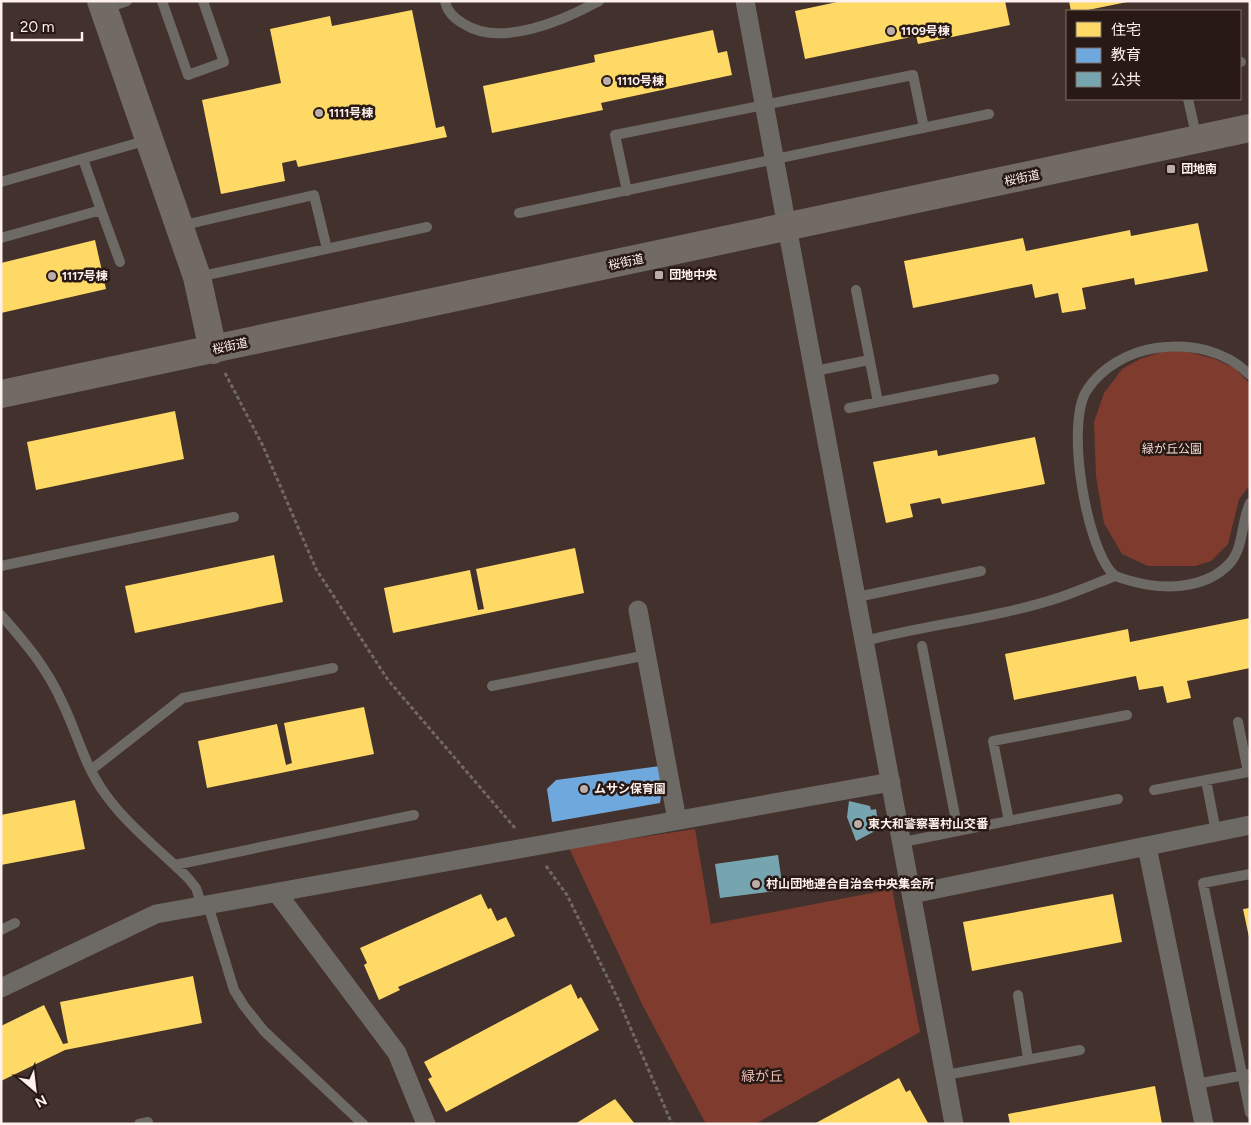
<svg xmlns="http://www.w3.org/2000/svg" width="1251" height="1125" viewBox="0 0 1251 1125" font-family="Figtree,'Noto Sans JP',sans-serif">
<rect width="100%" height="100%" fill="#43312d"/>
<path fill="#7f3c2e" d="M1174 348 1215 359 1236 369 1250 384V485L1239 499 1228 544 1211 561 1195 566H1148L1122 554 1104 523 1096 476 1094 422 1104 393 1122 369 1140 359Z
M695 829 711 924 892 889 920 1032 755 1124H706L643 1006 569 848Z"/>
<path fill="#ffd966" d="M842 1H1005L1010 25 918 44 916 36 805 59 795 11Z
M1069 1H1127V2L1083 11H1071Z
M412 10 436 128 444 126 447 137 298 167 296 160 282 163 285 181 221 194 202 100 281 83 270 29 330 16 332 26Z
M713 30 718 53 727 51 732 75 601 103 603 110 492 133 483 86 595 62 594 55Z
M1198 223 1208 271 1135 285 1134 278 1082 288 1086 309 1062 313 1058 293 1035 298 1032 284 913 308 904 261 1023 238 1026 251 1130 230 1131 236Z
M95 240 106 289 1 313V263Z
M175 411 184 459 36 490 27 442Z
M1035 437 1045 484 942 504 940 498 910 504 913 517 886 523 873 462 937 450 938 456Z
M575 548 584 593 393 633 384 588 470 570 478 610 484 609 476 569Z
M274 555 283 602 135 633 125 586Z
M1250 618V668L1187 681 1191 698 1167 703 1163 686 1139 690 1136 676 1014 700 1005 654 1128 629 1130 642Z
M364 707 374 754 207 788 198 741 277 724 286 765 292 763 284 723Z
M75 800 85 849 1 865V815Z
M481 894 488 909 491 908 497 921 506 917 515 936 398 987 400 990 379 1000 364 965 367 963 360 948Z
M1113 894 1122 942 972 971 963 922Z
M1250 908V937H1249L1243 909Z
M193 976 202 1023 65 1050 1 1081V1026L44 1005 63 1044 68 1043 60 1002Z
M571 984 578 999 581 997 599 1030 446 1112 428 1079 432 1077 424 1062Z
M899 1078 906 1092 910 1090 928 1123 814 1124Z
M1155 1086 1162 1124H1010L1008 1114Z
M615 1099 635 1124H575Z"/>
<path fill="#6fa8dc" d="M660 766 664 776 660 803 552 822 547 789 556 780Z"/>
<path fill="#76a5af" d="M849 801 870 806 871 810 876 809 879 829 856 841 847 817Z
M778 855 783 890 720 898 715 864Z"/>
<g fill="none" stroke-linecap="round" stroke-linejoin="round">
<path stroke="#6f6863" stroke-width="3" stroke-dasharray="4 2.5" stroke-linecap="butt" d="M225 373 263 446 316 569 388 680 515 828
M546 866 567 895 618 999 672 1124"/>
<path stroke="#6d6964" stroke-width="10" d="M162 1 188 75 224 62 203 1
M445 1C447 12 455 19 464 24 501 48 564 20 599 1
M104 9 127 1
M1240 62H1241
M1188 99 1197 139
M1 182 148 140
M627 191 615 135 913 75 924 128
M101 210 120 262
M519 213 989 114
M180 226 314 195 327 249
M1 238 101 210 83 159
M198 277 427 227
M856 290 878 402
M815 371 869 360
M1250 375C1225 350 1190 343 1156 348 1129 352 1102 367 1087 390 1065 423 1086 547 1113 574 1117 578 1125 579 1131 581 1163 590 1205 590 1230 563 1244 547 1241 522 1250 503
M849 408 994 379
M1 566 234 517
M857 597 981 571
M1 615C25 642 47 668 62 702 76 730 83 761 101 788 124 823 159 849 188 878L196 888 202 906
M865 641C930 624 998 618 1061 597 1079 591 1097 583 1115 576
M922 646 958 831
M492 686 647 655
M91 770 183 698 333 668
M1206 780 1216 832
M1154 790 1248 772 1238 722
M1009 821 993 741 1127 715
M903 842 1118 799
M175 865 414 815
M1250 874 1203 883 1250 1113
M208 905 234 990 244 1006 264 1031 363 1124
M1 930 15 923
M1018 995 1028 1059
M946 1075 1080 1050
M1196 1084 1250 1074
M139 1124 148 1122"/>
<path stroke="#6d6964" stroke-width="19" d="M745 1 954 1124
M638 610 677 820
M1147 847 1204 1124
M277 893 397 1053 426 1124
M912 894 1250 825
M1 988 156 914 891 782"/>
<path stroke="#716b64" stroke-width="28" d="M101 1 197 277 213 350
M1 394 1250 128"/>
</g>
<g fill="#bdada9" stroke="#281915" stroke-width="2">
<circle cx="891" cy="31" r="5"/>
<circle cx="607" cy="81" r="5"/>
<circle cx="319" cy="113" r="5"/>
<rect x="1166" y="164" width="10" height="10" rx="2.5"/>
<rect x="654" y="270" width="10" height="10" rx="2.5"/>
<circle cx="52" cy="276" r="5"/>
<circle cx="584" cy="789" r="5"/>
<circle cx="858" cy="824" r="5"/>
<circle cx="756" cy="884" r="5"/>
</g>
<g text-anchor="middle" stroke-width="5" stroke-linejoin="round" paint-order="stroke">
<g font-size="12" font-weight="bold" fill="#fef0ec" stroke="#281915" text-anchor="start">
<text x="901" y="35">1109号棟</text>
<text x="617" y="85">1110号棟</text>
<text x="329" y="117">1111号棟</text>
<text x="1181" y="173">団地南</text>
<text x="669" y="279">団地中央</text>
<text x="62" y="280">1117号棟</text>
<text x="594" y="793">ムサシ保育園</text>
<text x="868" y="828">東大和警察署村山交番</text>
<text x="766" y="888">村山団地連合自治会中央集会所</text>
</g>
<g font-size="12" fill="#fef0ec" stroke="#281915">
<text transform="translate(1022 178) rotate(-12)" y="4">桜街道</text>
<text transform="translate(626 262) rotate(-12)" y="4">桜街道</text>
<text transform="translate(230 346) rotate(-12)" y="4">桜街道</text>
</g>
<g font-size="12" fill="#f1d8d2" stroke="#281915">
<text x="1172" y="453">緑が丘公園</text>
</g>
<g font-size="14" fill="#e9bdb2" stroke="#281915">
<text x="762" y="1081">緑が丘</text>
</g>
</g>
<rect width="1251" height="1125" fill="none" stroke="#fef0ec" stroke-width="5"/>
<rect x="1066" y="10" width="175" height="90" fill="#281915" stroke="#7e6f6b"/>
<rect x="1076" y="22" width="25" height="15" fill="#ffd966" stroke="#7e6f6b"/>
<text x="1111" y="35" font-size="15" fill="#fef0ec">住宅</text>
<rect x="1076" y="48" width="25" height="15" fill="#6fa8dc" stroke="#7e6f6b"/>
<text x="1111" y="60" font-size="15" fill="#fef0ec">教育</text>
<rect x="1076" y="72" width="25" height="15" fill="#76a5af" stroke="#7e6f6b"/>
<text x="1111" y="85" font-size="15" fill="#fef0ec">公共</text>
<g transform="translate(35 1090) rotate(152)" stroke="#281915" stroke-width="4" paint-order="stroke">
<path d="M0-4L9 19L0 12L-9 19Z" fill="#fef0ec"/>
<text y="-8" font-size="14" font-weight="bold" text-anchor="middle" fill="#fef0ec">N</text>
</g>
<path d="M12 32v8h70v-8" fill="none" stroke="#fef0ec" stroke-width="2.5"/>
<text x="20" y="32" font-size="15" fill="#fef0ec" stroke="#281915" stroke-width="4" paint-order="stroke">20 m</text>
</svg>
